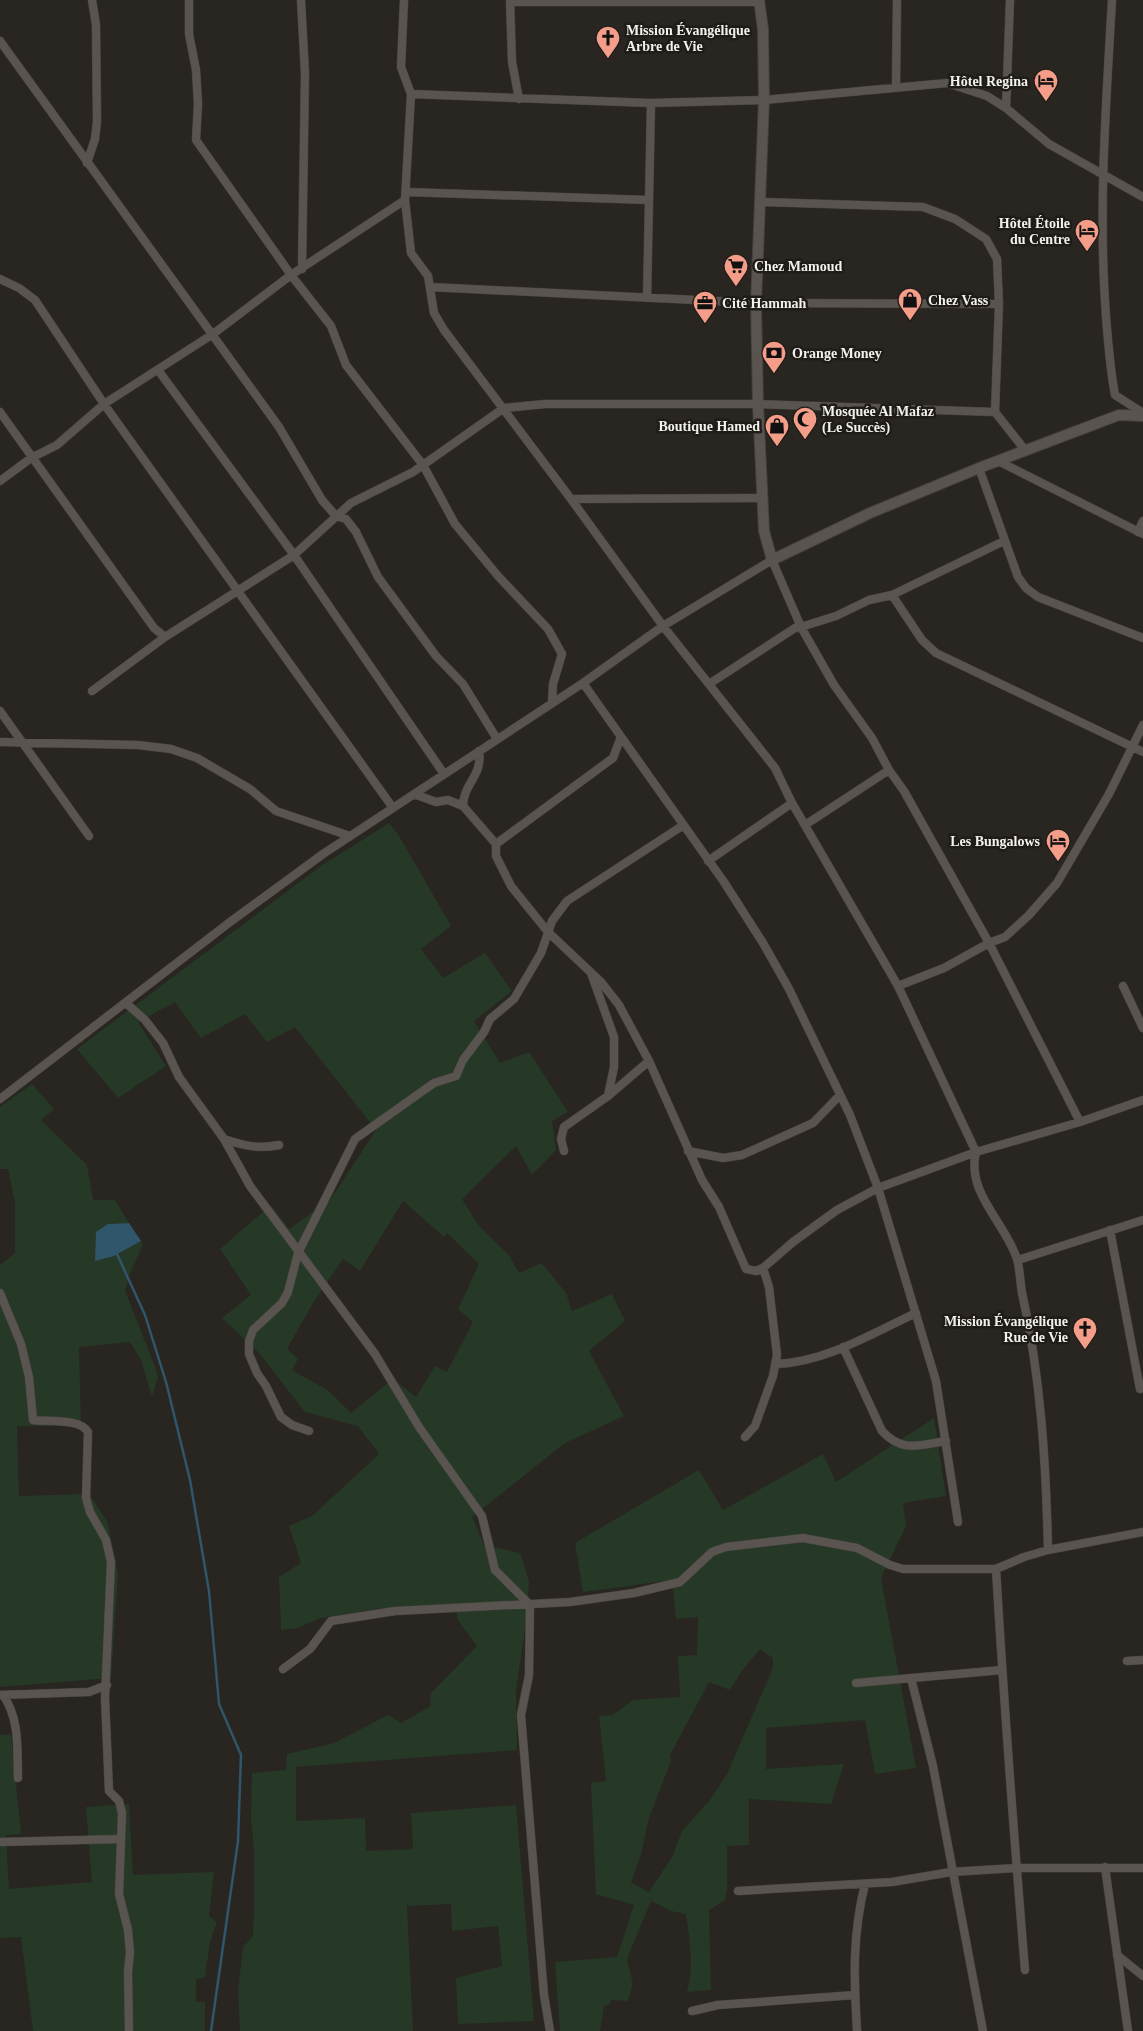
<svg xmlns="http://www.w3.org/2000/svg" width="1143" height="2031" viewBox="0 0 1143 2031" font-family="'Times New Roman',serif">
<rect width="100%" height="100%" fill="#292521"/>
<path fill="#253926" fill-rule="evenodd" d="M389 823 398 834 451 926 421 949 443 978 485 953 512 991 474 1021 500 1063 529 1052 568 1112 552 1121 556 1150 532 1175 516 1146 462 1199 479 1226 509 1255 519 1273 542 1263 566 1293 572 1311 612 1294 625 1321 589 1351 624 1416 565 1443 472 1517 484 1545 520 1553 529 1581 527 1616 516 1690 517 1750 296 1767V1821L365 1818 366 1851 413 1849 411 1813 516 1805 534 2021 458 2024 456 1978 502 1966 498 1926 452 1931 451 1904 407 1906 413 2031H240L238 1991 243 1948 253 1935 254 1910V1849L251 1819 252 1773 286 1770 287 1754 334 1743 388 1715 401 1723 431 1706 430 1694 477 1646 457 1619V1609L383 1614 382 1608 320 1618 298 1628 281 1630 279 1577 301 1563 289 1526 312 1516 379 1454 358 1426 305 1412 259 1353 222 1318 251 1295 220 1249 271 1205 289 1229 330 1200 376 1130 295 1027 267 1042 245 1014 201 1038 175 1002 138 1022 166 1066 118 1098 77 1049 321 866ZM403 1201 444 1237 447 1233 479 1264 458 1309 473 1322 447 1372 435 1366 416 1397 393 1379 351 1413 329 1391 292 1370 298 1359 287 1349 313 1303 343 1259 360 1271Z
M32 1084 54 1109 41 1120 87 1165 93 1200H115L129 1223 108 1224 114 1256 141 1241 143 1245 130 1273 125 1291 156 1369 158 1377 152 1397 141 1360 130 1342 79 1347 81 1426H17L19 1496 89 1494 107 1521 118 1574 111 1678 0 1687V1265L15 1253V1203L8 1169H0V1107Z
M934 1418 946 1496 903 1503 906 1526 881 1578 916 1768 875 1774 865 1720 766 1728V1769L844 1764 831 1804 749 1799V1845L727 1846V1889L725 1900 709 1910 711 1990 687 1992C694 1965 690 1941 686 1914L671 1911 651 1901 627 1959 633 1984 628 2001 611 2000 610 2004 604 2006 600 2031H560L555 1962 617 1957 634 1905 596 1894 591 1783 606 1781 599 1716 613 1715 633 1700 680 1697 678 1656 697 1655 698 1617 676 1619 672 1580 583 1592 575 1543 699 1470 723 1510 823 1454 836 1482ZM760 1649 773 1658V1668L727 1774 710 1800 682 1831 672 1857 649 1892 631 1883 641 1854 649 1818 671 1761 670 1755 709 1682 730 1690 741 1672Z
M11 1734 21 1834 6 1835 9 1889 92 1882 86 1807 129 1804 133 1875 214 1872 209 1916 217 1922 210 1942 205 1977 196 1980V2002H205V2031H33L21 1937 0 1938V1735Z"/>
<path fill="#30566b" d="M129 1223 141 1241 114 1256 95 1261 96 1232 108 1224Z"/>
<g fill="none" stroke-linecap="round" stroke-linejoin="round">
<path stroke="#30566b" stroke-width="2.5" d="M116 1252 145 1315 166 1382 190 1480 209 1591 219 1704 241 1755 238 1841 211 2031"/>
<defs>
<path id="minor" d="M189 0V34L196 70 198 104 196 140 291 275 331 326 346 365 423 465 455 524 498 576 548 629 562 654 553 684 552 703
M301 0 305 73 302 269
M404 0 401 67 411 94 405 200 411 253 428 276 434 313 444 330 571 499 663 626 775 768 792 803 898 986 976 1152C966 1193 1005 1222 1017 1259 1020 1269 1020 1282 1022 1293 1041 1377 1046 1464 1048 1550
M510 0 512 62 519 99
M1112 0C1106 105 1098 210 1106 316 1108 342 1110 369 1115 395L1143 413
M511 2H759
M0 41 279 427 322 500 336 516 346 519 356 532 378 577 436 656 463 684 497 739
M896 86 897 0
M411 94 651 103 764 100 947 83 987 96 1006 108 1049 144 1143 197
M1006 108 1010 0
M87 163 95 139 97 121 96 25 92 0
M406 192 648 200
M761 202 923 207 955 219 986 239 997 259 999 304 995 412 1025 450
M0 279 19 288 35 300 104 404 393 808
M430 287 756 303 999 304
M647 298 651 103
M158 370 294 555 444 774
M0 412 154 628 165 637
M998 461 1143 534
M979 468 1018 577 1026 588 1038 597 1143 638
M0 481 31 458 57 445 104 404 213 334 291 275 405 200
M571 499 761 498
M1138 532 1143 521
M892 595 922 640 936 653 1143 752
M583 683 724 882 763 943 789 989 850 1115 878 1188 936 1381 958 1522
M709 684 795 628 801 627 834 685 872 738 889 770 904 791 989 943 1080 1122
M92 691 165 637 294 555 351 503 413 472 504 408 545 404H758L995 412
M0 711 89 836
M0 742 138 745 171 749 197 758 250 789 276 811 350 836
M479 751C483 776 463 784 463 806L496 844V856L511 886 548 932 601 982 619 1005 649 1061 702 1180 719 1207 746 1269 756 1271 763 1268 793 1242 837 1210 878 1188 976 1152 1080 1122 1143 1100
M414 794 436 802 448 800 463 806
M805 825 889 770
M496 844 613 758 621 737
M708 861 792 803
M591 973 614 1037V1067L608 1096
M898 986 944 968 989 943 1005 937 1029 915 1057 883 1109 794 1143 725
M1123 986 1143 1028
M126 1003 145 1020 163 1043 179 1077 224 1139 250 1186 375 1354 419 1427 482 1516 495 1570 530 1605 529 1675 521 1715 544 1995 550 2031
M0 1099 230 922 323 854 583 683 663 626 772 560 801 627 836 616 869 600 892 595 1004 541
M224 1139C244 1146 259 1149 279 1145
M564 1151 561 1139 564 1127 608 1096 649 1061
M688 1151 723 1158 742 1155 813 1123 840 1095
M1110 1230 1140 1389
M1018 1260 1143 1220
M0 1293 21 1344 29 1377 33 1420C49 1422 80 1418 88 1432L86 1498 90 1512 106 1540 111 1562 105 1698 109 1791 119 1801 122 1813 119 1894 128 1930 130 1952 128 1972 129 2031
M843 1347 882 1431C902 1453 919 1445 946 1441
M775 1364C824 1363 873 1333 916 1313
M309 1431 292 1425 281 1417 266 1386 257 1373 249 1354V1341L253 1330 282 1303 288 1292 298 1253 355 1139 434 1083 456 1076 463 1060 484 1032 490 1019 514 999 541 953 552 921 567 901 682 826
M745 1437 755 1426 773 1376 777 1355 769 1287 763 1268
M996 1569C1004 1703 1014 1837 1025 1970
M1127 1661 1143 1660
M283 1669 310 1649 331 1621 395 1611 570 1602 634 1593 680 1582 712 1552 726 1547 803 1538 857 1548 890 1565 903 1569H996L1024 1557 1048 1550 1143 1532
M911 1678 933 1766 983 2031
M856 1683 1002 1670
M0 1695 89 1692 107 1685
M3 1695C20 1719 17 1749 18 1778
M0 1842 121 1839
M1105 1867 1128 2031
M738 1891 892 1882 951 1872 1016 1868H1143
M1117 1955 1143 1976
M692 2011 718 2005 855 1995
M857 2031C854 1978 852 1936 865 1884"/>
<path id="tertiary" d="M759 0 763 29 764 100 756 303 758 404 764 531 772 560 870 513 979 468 1119 415 1143 416"/>
</defs>
<use href="#minor" stroke="#44413d" stroke-width="9"/>
<use href="#tertiary" stroke="#44413d" stroke-width="12"/>
<use href="#minor" stroke="#59544f" stroke-width="8"/>
<use href="#tertiary" stroke="#59544f" stroke-width="10"/>
</g>
<defs>
<symbol id="church-pin" viewBox="-11 -11 22 30"><path d="M0 17L-7.5 6A9.5 9.5 0 1 1 7.5 6Z" fill="#f49e8a" stroke="#201c18"/><path d="M-1.2-6h2.4v3.5h3.3v2.4h-3.3V6h-2.4V-.1h-3.3v-2.4h3.3Z" fill="#111"/></symbol>
<symbol id="hotel-pin" viewBox="-11 -11 22 30"><path d="M0 17L-7.5 6A9.5 9.5 0 1 1 7.5 6Z" fill="#f49e8a" stroke="#201c18"/><path d="M-6-4.5h1.5V1H6V5H4.5V3h-9V5H-6ZM-4 0a1.8 1.8 0 1 1 3.6 0ZM.5 0V-2.5h3Q6-2.5 6 0Z" fill="#111"/></symbol>
<symbol id="supermarket-pin" viewBox="-11 -11 22 30"><path d="M0 17L-7.5 6A9.5 9.5 0 1 1 7.5 6Z" fill="#f49e8a" stroke="#201c18"/><path d="M-6-5.5h2.5l.6 2H6L4.5 2H-2.5L-4.4-4H-6ZM-1.5 3.2a1.3 1.3 0 1 0 .1 0ZM3 3.2a1.3 1.3 0 1 0 .1 0Z" fill="#111"/></symbol>
<symbol id="shop-pin" viewBox="-11 -11 22 30"><path d="M0 17L-7.5 6A9.5 9.5 0 1 1 7.5 6Z" fill="#f49e8a" stroke="#201c18"/><path d="M-5-2.5h2.3a2.7 3.5 0 0 1 5.4 0H5L5.5 6h-11ZM-1.5-2.5h3a1.5 2.3 0 0 0-3 0Z" fill="#111"/></symbol>
<symbol id="office-pin" viewBox="-11 -11 22 30"><path d="M0 17L-7.5 6A9.5 9.5 0 1 1 7.5 6Z" fill="#f49e8a" stroke="#201c18"/><path d="M-6-3h4V-5.5h4V-3h4V5H-6ZM-1-4.5V-3h2v-1.5ZM-6 0V1H6V0Z" fill="#111"/></symbol>
<symbol id="bank-pin" viewBox="-11 -11 22 30"><path d="M0 17L-7.5 6A9.5 9.5 0 1 1 7.5 6Z" fill="#f49e8a" stroke="#201c18"/><path d="M-6-4H6V4H-6ZM0-2.3a2.3 2.3 0 1 0 0 4.6a2.3 2.3 0 1 0 0-4.6Z" fill="#111"/></symbol>
<symbol id="mosque-pin" viewBox="-11 -11 22 30"><path d="M0 17L-7.5 6A9.5 9.5 0 1 1 7.5 6Z" fill="#f49e8a" stroke="#201c18"/><path d="M3.5-4.9A6 6 0 1 0 3.5 4.9A5 5 0 1 1 3.5-4.9Z" fill="#111"/></symbol>
</defs>
<g fill-rule="evenodd">
<use href="#church-pin" x="594" y="24" width="28" height="38"/>
<use href="#hotel-pin" x="1032" y="67" width="28" height="38"/>
<use href="#hotel-pin" x="1073" y="217" width="28" height="38"/>
<use href="#supermarket-pin" x="722" y="252" width="28" height="38"/>
<use href="#shop-pin" x="896" y="286" width="28" height="38"/>
<use href="#office-pin" x="691" y="289" width="28" height="38"/>
<use href="#bank-pin" x="760" y="339" width="28" height="38"/>
<use href="#mosque-pin" x="791" y="405" width="28" height="38"/>
<use href="#shop-pin" x="763" y="412" width="28" height="38"/>
<use href="#hotel-pin" x="1044" y="827" width="28" height="38"/>
<use href="#church-pin" x="1071" y="1315" width="28" height="38"/>
</g>
<g text-anchor="middle" stroke-width="5" stroke-linejoin="round" paint-order="stroke">
<g font-size="14" font-weight="bold" fill="#f3f1ee" stroke="#201c18" text-anchor="start">
<text x="626" y="35">Mission Évangélique<tspan x="626" dy="16">Arbre de Vie</tspan></text>
<text x="1028" y="86" text-anchor="end">Hôtel Regina</text>
<text x="1070" y="228" text-anchor="end">Hôtel Étoile<tspan x="1070" dy="16">du Centre</tspan></text>
<text x="754" y="271">Chez Mamoud</text>
<text x="928" y="305">Chez Vass</text>
<text x="722" y="308">Cité Hammah</text>
<text x="792" y="358">Orange Money</text>
<text x="822" y="416">Mosquée Al Mafaz<tspan x="822" dy="16">(Le Succès)</tspan></text>
<text x="760" y="431" text-anchor="end">Boutique Hamed</text>
<text x="1040" y="846" text-anchor="end">Les Bungalows</text>
<text x="1068" y="1326" text-anchor="end">Mission Évangélique<tspan x="1068" dy="16">Rue de Vie</tspan></text>
</g>
</g>
</svg>
